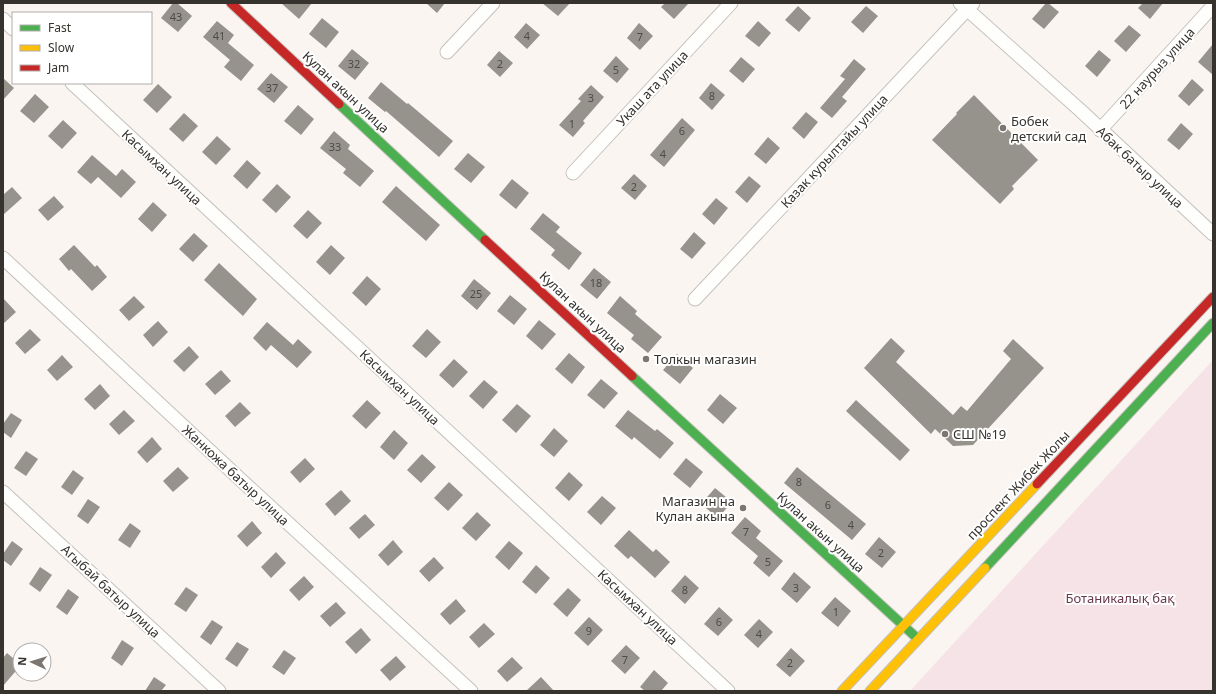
<svg xmlns="http://www.w3.org/2000/svg" width="1216" height="694" viewBox="0 0 1216 694" font-family="'Noto Sans',sans-serif">
<rect width="100%" height="100%" fill="#faf5f0"/>
<path fill="#f6e3e7" d="M1213 360V691H910Z"/>
<path fill="#96938c" d="M173 3H177L192 16 178 32 161 18Z
M281 3H312L299 19Z
M426 3H445L437 13Z
M542 3H570L558 16Z
M665 3H689L674 19 661 7Z
M1046 3H1048L1059 12 1044 29 1032 19Z
M1143 3H1163L1150 19 1138 8Z
M798 6 811 18 799 32 785 20Z
M866 6 878 16 863 33 851 22Z
M322 18 339 32 326 48 309 34Z
M217 21 234 35 228 43 254 65 241 81 224 67 230 60 203 37Z
M758 21 771 33 759 47 745 36Z
M526 23 540 35 527 49 514 37Z
M639 23 653 36 640 50 627 38Z
M1129 25 1141 35 1126 52 1114 41Z
M1213 44V75L1198 62Z
M352 49 369 63 355 80 338 66Z
M1099 50 1111 60 1097 77 1085 66Z
M499 51 513 63 500 77 487 65Z
M616 56 629 69 617 83 603 71Z
M741 57 755 69 743 83 729 71Z
M854 59 866 69 842 97 847 101 832 118 820 108 845 79 840 76Z
M271 73 288 87 274 103 257 89Z
M3 78 14 88 3 100Z
M1192 79 1204 90 1189 106 1178 96Z
M381 82 407 104 408 103 453 141 439 157 386 111 385 112 368 98Z
M711 83 725 95 712 110 699 98Z
M158 84 172 97 157 113 143 100Z
M591 85 604 97 583 121 585 123 573 137 559 125 581 101 578 99Z
M35 94 49 107 34 123 20 111Z
M974 95 1038 160 1012 186 1014 189 1000 204 932 140 957 114 956 113Z
M298 105 314 119 301 135 284 121Z
M806 112 818 122 804 139 792 128Z
M184 113 198 126 183 142 169 129Z
M682 118 695 130 664 167 650 155Z
M63 120 77 133 62 149 48 136Z
M1181 123 1193 134 1179 150 1167 140Z
M334 131 350 145 348 149 374 171 360 187 343 173 346 169 320 148Z
M217 136 231 149 216 165 202 152Z
M768 137 780 148 766 164 754 154Z
M468 153 485 167 471 183 454 169Z
M92 155 116 176 122 169 136 182 121 198 98 177 91 184 77 172Z
M247 160 261 173 247 189 233 176Z
M634 174 647 186 635 200 621 188Z
M749 176 761 186 747 203 735 192Z
M512 179 529 193 516 209 499 195Z
M277 184 291 197 276 213 262 200Z
M396 186 440 225 426 241 382 202Z
M12 187 22 198 3 215V195Z
M54 196 64 207 48 221 38 210Z
M716 198 728 208 714 225 702 214Z
M153 202 167 215 152 232 138 219Z
M308 210 322 223 307 239 293 226Z
M543 213 560 227 556 232 582 253 569 270 551 255 555 250 530 229Z
M694 232 706 243 692 259 680 249Z
M194 233 208 246 193 262 179 249Z
M74 245 95 267 97 265 107 277 92 291 71 269 69 271 59 259Z
M331 245 345 258 330 275 316 262Z
M219 263 257 299 243 316 204 280Z
M594 268 611 282 597 299 580 285Z
M367 276 381 289 366 306 352 293Z
M474 279 491 293 477 310 461 296Z
M510 295 527 309 514 325 497 311Z
M134 296 145 307 129 321 119 310Z
M620 296 637 311 635 314 662 337 648 353 631 339 634 335 607 313Z
M3 298 16 312 3 324Z
M539 320 556 334 542 350 526 336Z
M158 321 168 332 153 347 143 335Z
M267 322 293 345 298 339 312 352 297 368 271 345 266 351 253 338Z
M30 329 41 340 25 354 15 343Z
M427 329 441 342 426 358 412 346Z
M891 338 905 351 896 362 953 415 961 406 967 411 1011 359 1003 351 1013 339 1044 368 973 445 953 446 935 429 931 434 864 368Z
M189 346 199 357 184 372 173 361Z
M569 353 585 367 572 384 555 369Z
M677 354 693 368 680 384 663 370Z
M62 355 73 367 57 381 47 370Z
M454 359 468 372 453 388 439 375Z
M221 370 231 381 215 395 205 384Z
M601 379 618 393 604 409 587 395Z
M484 380 498 392 483 409 469 396Z
M100 384 110 396 95 410 84 399Z
M720 394 737 408 723 424 707 410Z
M367 400 381 413 366 429 352 416Z
M856 400 910 450 900 461 846 411Z
M240 402 251 413 235 427 225 416Z
M517 404 531 416 516 433 502 420Z
M124 410 135 421 119 435 109 424Z
M628 410 655 431 657 429 674 443 660 459 634 437 632 440 615 426Z
M11 413 22 420 11 438 3 432V424Z
M554 428 568 441 554 457 540 445Z
M394 430 408 443 394 460 380 447Z
M152 437 162 449 147 463 137 452Z
M26 451 38 459 26 476 14 468Z
M422 454 436 467 421 483 407 470Z
M305 458 315 469 300 483 290 472Z
M686 458 703 472 690 488 673 474Z
M178 467 189 478 173 492 163 481Z
M797 467 866 524 852 540 784 483Z
M73 470 84 478 72 495 61 487Z
M569 472 583 485 569 501 555 488Z
M449 482 463 495 448 511 434 498Z
M715 488 732 502 718 518 701 504Z
M341 490 351 501 335 516 325 504Z
M602 496 616 508 601 525 587 512Z
M88 499 100 507 88 524 77 516Z
M477 512 491 525 476 541 462 528Z
M365 514 375 525 359 539 349 528Z
M745 517 761 531 756 538 783 561 769 577 753 563 758 556 731 533Z
M252 521 262 533 247 547 237 536Z
M130 523 141 531 130 548 118 540Z
M629 530 653 552 656 549 670 562 655 578 631 556 628 559 614 546Z
M879 537 896 552 882 568 865 554Z
M393 540 403 552 388 566 378 555Z
M12 541 23 549 11 566 3 560V554Z
M509 541 523 553 509 570 495 557Z
M276 552 286 563 271 578 261 567Z
M434 557 444 568 429 582 419 571Z
M536 565 550 578 536 594 522 582Z
M40 567 52 575 40 592 29 584Z
M794 572 811 587 797 603 781 589Z
M685 575 699 588 685 604 671 591Z
M304 576 314 587 299 601 289 590Z
M186 587 198 595 186 612 174 604Z
M568 588 581 600 567 617 553 604Z
M68 589 79 597 67 615 56 607Z
M835 597 851 611 838 627 821 613Z
M456 599 466 611 450 625 440 614Z
M336 602 346 613 330 627 320 616Z
M719 607 733 620 718 636 704 624Z
M589 617 603 630 588 646 574 633Z
M759 619 773 632 758 648 744 635Z
M212 620 223 627 211 645 200 637Z
M484 623 495 634 479 648 469 637Z
M361 628 371 640 356 654 345 642Z
M122 640 134 648 122 666 111 658Z
M237 642 249 649 237 667 225 659Z
M626 645 640 658 625 674 611 661Z
M791 648 805 661 790 677 776 665Z
M284 650 296 658 284 675 272 667Z
M7 653 20 664V666L3 686V658Z
M396 656 406 667 390 681 380 670Z
M512 657 523 668 507 682 497 671Z
M654 670 668 683 661 691H645L640 687Z
M154 677 166 685 161 691H145Z
M541 677 554 691H526Z"/>
<g fill="none" stroke-linecap="round" stroke-linejoin="round">
<defs>
<path id="street" d="M960 3 1080 110 1213 234
M3 19 13 29
M447 52 493 3
M72 83 728 691
M1100 130 1213 6
M573 173 731 3
M3 258 241 480 471 691
M695 299 973 3
M3 492 219 691"/>
<path id="fast" d="M339 104 485 240
M632 376 918 639
M985 568 1213 323"/>
<path id="slow" d="M842 691 1037 484
M870 691 985 568"/>
<path id="jam" d="M231 3 339 104
M485 240 632 376
M1037 484 1213 297"/>
</defs>
<use href="#street" stroke="#c5c1bd" stroke-width="15"/>
<use href="#fast" stroke="#c5c1bd" stroke-width="11"/>
<use href="#slow" stroke="#c5c1bd" stroke-width="11"/>
<use href="#jam" stroke="#c5c1bd" stroke-width="11"/>
<use href="#street" stroke="#fefefd" stroke-width="13"/>
<use href="#fast" stroke="#4caf50" stroke-width="9"/>
<use href="#slow" stroke="#ffc107" stroke-width="9"/>
<use href="#jam" stroke="#c62828" stroke-width="9"/>
</g>
<g fill="#7b7672" stroke="#fff" stroke-width="1.5">
<circle cx="1003" cy="128" r="4"/>
<circle cx="646" cy="359" r="4"/>
<circle cx="945" cy="434" r="4"/>
<circle cx="743" cy="508" r="4"/>
</g>
<g text-anchor="middle" stroke-width="4" stroke-linejoin="round" paint-order="stroke">
<g font-size="11" fill="#4e4a46">
<text x="176" y="21">43</text>
<text x="219" y="40">41</text>
<text x="527" y="40">4</text>
<text x="640" y="41">7</text>
<text x="354" y="68">32</text>
<text x="500" y="68">2</text>
<text x="616" y="74">5</text>
<text x="272" y="92">37</text>
<text x="712" y="100">8</text>
<text x="591" y="102">3</text>
<text x="572" y="128">1</text>
<text x="682" y="135">6</text>
<text x="335" y="151">33</text>
<text x="663" y="158">4</text>
<text x="634" y="191">2</text>
<text x="596" y="287">18</text>
<text x="476" y="298">25</text>
<text x="799" y="486">8</text>
<text x="828" y="509">6</text>
<text x="851" y="529">4</text>
<text x="746" y="536">7</text>
<text x="881" y="557">2</text>
<text x="768" y="566">5</text>
<text x="796" y="592">3</text>
<text x="685" y="594">8</text>
<text x="836" y="616">1</text>
<text x="719" y="626">6</text>
<text x="589" y="635">9</text>
<text x="759" y="638">4</text>
<text x="625" y="664">7</text>
<text x="790" y="667">2</text>
</g>
<g font-size="13" fill="#36322e" stroke="#fff">
<text transform="translate(1157 68) rotate(-48)" y="5">22 наурыз улица</text>
<text transform="translate(652 88) rotate(-47)" y="5">Укаш ата улица</text>
<text transform="translate(346 92) rotate(43)" y="5">Кулан акын улица</text>
<text transform="translate(834 151) rotate(-47)" y="5">Казак курылтайы улица</text>
<text transform="translate(162 167) rotate(43)" y="5">Касымхан улица</text>
<text transform="translate(1140 167) rotate(43)" y="5">Абак батыр улица</text>
<text transform="translate(583 312) rotate(43)" y="5">Кулан акын улица</text>
<text transform="translate(400 387) rotate(43)" y="5">Касымхан улица</text>
<text transform="translate(236 475) rotate(43)" y="5">Жанкожа батыр улица</text>
<text transform="translate(1018 485) rotate(-47)" y="5">проспект Жибек Жолы</text>
<text transform="translate(821 532) rotate(42)" y="5">Кулан акын улица</text>
<text transform="translate(111 591) rotate(43)" y="5">Агыбай батыр улица</text>
<text transform="translate(638 607) rotate(43)" y="5">Касымхан улица</text>
</g>
<g font-size="13" fill="#36322e" stroke="#fff" text-anchor="start">
<text x="1011" y="126">Бобек<tspan x="1011" dy="15">детский сад</tspan></text>
<text x="654" y="364">Толкын магазин</text>
<text x="953" y="439">СШ №19</text>
<text x="735" y="506" text-anchor="end">Магазин на<tspan x="735" dy="15">Кулан акына</tspan></text>
</g>
<g font-size="13" fill="#69394c" stroke="#fff">
<text x="1120" y="603">Ботаникалық бақ</text>
</g>
</g>
<rect width="1216" height="694" fill="none" stroke="#36322e" stroke-width="8"/>
<rect x="12" y="12" width="140" height="72" fill="#ffffff" stroke="#afadab"/>
<rect x="20" y="25" width="20" height="6" fill="#4caf50" stroke="#afadab"/>
<text x="48" y="32" font-size="12" fill="#36322e">Fast</text>
<rect x="20" y="45" width="20" height="6" fill="#ffc107" stroke="#afadab"/>
<text x="48" y="52" font-size="12" fill="#36322e">Slow</text>
<rect x="20" y="65" width="20" height="6" fill="#c62828" stroke="#afadab"/>
<text x="48" y="72" font-size="12" fill="#36322e">Jam</text>
<g transform="translate(32 662) rotate(274)"><circle r="19" fill="#ffffff" stroke="#afadab"/>
<path d="M0-3L7 15L0 10L-7 15Z" fill="#7b7672"/>
<text y="-6" font-size="11" font-weight="bold" text-anchor="middle" fill="#36322e">N</text>
</g>
</svg>
